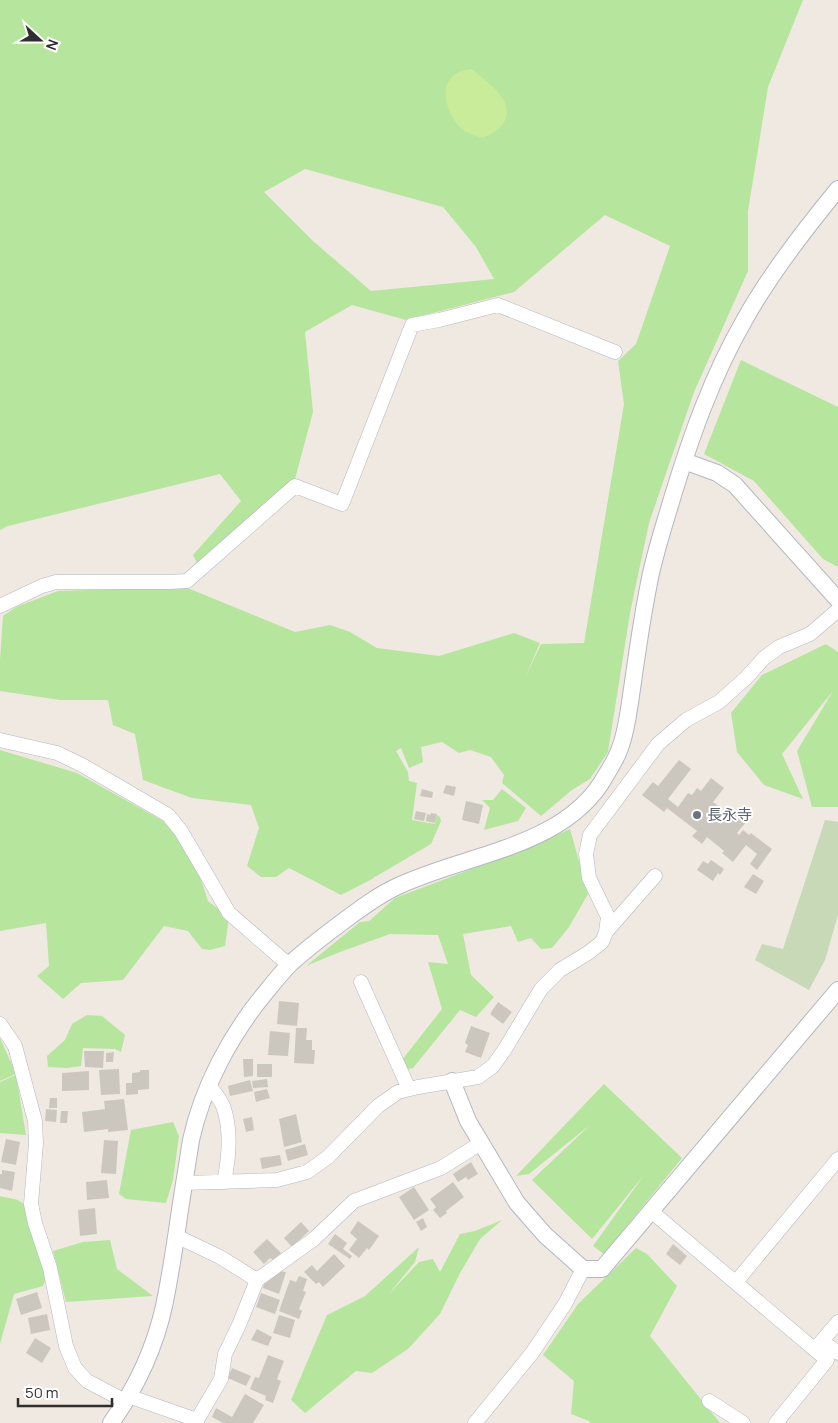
<svg xmlns="http://www.w3.org/2000/svg" width="838" height="1423" viewBox="0 0 838 1423" font-family="Manrope,'Noto Sans JP',sans-serif">
<rect width="100%" height="100%" fill="#efe9e1"/>
<path fill="#b6e59e" fill-rule="evenodd" d="M0 0H803L768 87 748 211V271L694 392 649 523 630 613 608 752 590 779 572 790 541 816 502 783 504 775 491 757 470 750 459 753 442 742 421 747 423 762 409 768 401 748 396 751 408 772 409 781 417 783 412 820 435 824 437 815 440 817 441 821 431 844 375 877 374 876V878L341 895 289 868 276 877H261L247 866 259 828 251 805 192 798 143 780 135 734 113 725 108 700H60L0 691V660L3 616 16 607 58 591 185 587 295 632 330 625 350 632 377 648 439 656 514 633 540 643 525 678 541 644 584 643 624 404 618 361 636 344 670 246 605 215 514 292 406 320 352 305 305 332 313 412 295 479 198 565 193 555 241 501 220 474 8 526 0 530ZM305 169 443 207 476 247 494 279 371 291 313 241 264 192Z
M741 360 838 407V567L823 559 754 481 704 454Z
M826 644 838 652V807H812L797 751 833 691 782 754 803 799 764 785 737 752 731 713 762 675Z
M0 750 77 773 163 821 193 855 208 901 229 917 225 946 210 950 202 949 188 931 164 926 123 980 81 983 63 999 37 976 49 966 46 923 0 931Z
M502 789 526 808 518 821 484 830 490 808 482 800H493Z
M570 829 588 894 569 927 552 948 541 949 531 938 518 942 511 926 463 934 471 975 494 997 476 1017 460 1010 413 1068 406 1070 402 1060 442 1009 428 962 448 964 438 935 390 934 340 952 306 966 360 922 369 921 395 898 530 847Z
M87 1015 102 1016 125 1035 121 1052 115 1049 83 1048 81 1066 67 1068 48 1067 47 1056 65 1040 72 1024Z
M0 1038 16 1074 0 1081Z
M16 1075 26 1135 0 1133V1082Z
M604 1084 682 1158 604 1254 593 1246 644 1175 592 1239 532 1180 590 1125 529 1174 516 1176Z
M173 1122 179 1136 173 1180 166 1203 126 1199 119 1194 131 1130Z
M0 1196 18 1200 33 1211 50 1268 43 1286 14 1294 0 1344Z
M502 1220 480 1239 460 1273 440 1314 408 1349 372 1373 356 1371 305 1413 291 1400 327 1315 365 1296 419 1247 415 1262 388 1295 419 1262 433 1259 440 1272 460 1234 475 1231Z
M110 1240 117 1269 153 1296 66 1302 53 1251 83 1242Z
M636 1248 647 1254 677 1286 650 1336 720 1423H590L589 1421 571 1414 574 1381 543 1355 578 1304Z"/>
<path fill="#c8d9b8" d="M825 820 838 822V915L825 960 809 990 755 960 762 944 783 949Z"/>
<path fill="#c9ec9a" d="M472 69C486 82 512 97 506 118 502 129 492 134 482 138 474 135 463 132 458 125 441 104 438 72 472 69Z"/>
<path fill="#cbc7bf" d="M679 760 691 769 668 799 678 807 688 793 692 795 697 788 701 791 711 778 724 788 713 802 722 809 715 819 721 823 730 810 746 822 737 833 739 835 743 830 749 835 751 833 772 849 757 870 750 864 757 854 746 845 733 862 722 853 724 851 707 837 702 844 692 836 697 831 667 808 664 812 642 795 653 782 658 786Z
M446 785 456 787 454 796 443 793Z
M422 789 433 792 432 798 420 796Z
M466 801 483 805 479 824 462 820Z
M416 811 426 813 424 821 414 819Z
M431 813 437 814 435 823 426 821 427 814 430 815Z
M711 860 724 869 720 875 718 873 713 881 697 870 703 861 708 864Z
M753 874 764 881 756 894 744 887Z
M279 1001 299 1003 297 1026 277 1024Z
M498 1002 512 1012 503 1024 490 1014Z
M471 1026 490 1033 481 1058 465 1052 468 1045 465 1043Z
M296 1028H307L306 1040H312V1050H315L314 1064 294 1063Z
M270 1031 290 1033 288 1056 268 1055Z
M84 1051H104L103 1068 85 1067Z
M114 1052 113 1062H106V1053Z
M243 1059H253V1076L244 1077Z
M257 1064H272V1077H257Z
M119 1069 120 1094 101 1095 99 1070Z
M140 1070H149V1089L138 1090V1094L126 1095V1083H132V1073L140 1072Z
M89 1071V1090L62 1091V1073Z
M267 1079 268 1087 253 1088 252 1081Z
M250 1080 253 1091 230 1096 228 1086Z
M267 1089 270 1098 256 1102 254 1092Z
M50 1098H57V1108H49Z
M124 1099 128 1130 108 1132V1129L84 1132 82 1112 105 1109 104 1101Z
M46 1109 57 1110 56 1122 45 1121Z
M61 1111H68L67 1123H60Z
M296 1114 302 1142 284 1147 279 1119Z
M252 1117 254 1130 246 1132 243 1119Z
M6 1139 20 1142 16 1165 1 1162Z
M104 1140 118 1141 116 1174 101 1173Z
M305 1144 308 1155 288 1161 285 1150Z
M280 1155 282 1165 262 1169 260 1158Z
M471 1162 478 1174 468 1180 466 1177 458 1182 453 1174Z
M2 1170 15 1172 12 1191 0 1188V1174H2Z
M107 1180 109 1198 87 1200 86 1182Z
M453 1182 464 1197 446 1211 447 1213 440 1218 433 1210 436 1207 430 1199Z
M414 1187 429 1210 414 1220 399 1197Z
M95 1208 97 1234 80 1236 78 1210Z
M423 1218 427 1227 421 1231 416 1222Z
M358 1221 379 1236 369 1250 367 1248 359 1258 349 1250 357 1239 350 1233Z
M301 1222 309 1231 292 1247 284 1238Z
M335 1234 347 1243 343 1249 352 1256 350 1259 328 1244Z
M267 1239 281 1253 274 1261 270 1258 264 1264 253 1252Z
M673 1244 687 1256 680 1265 666 1254Z
M334 1254 345 1266 323 1287 319 1282 316 1284 304 1272 312 1265 317 1271Z
M279 1271 286 1272 279 1294 263 1288 264 1283Z
M299 1276 307 1279 303 1291 306 1292 299 1309 302 1311 299 1319 279 1311 290 1280 296 1282Z
M37 1292 42 1308 21 1315 16 1299Z
M261 1293 280 1300 275 1314 256 1307Z
M47 1314 50 1330 31 1334 28 1318Z
M279 1315 295 1320 290 1338 273 1333Z
M257 1329 272 1337 268 1346 251 1340Z
M35 1338 51 1348 42 1363 26 1353Z
M268 1355 284 1361 277 1379 281 1381 273 1403 265 1400 266 1396 250 1389 255 1377 259 1378Z
M232 1368 251 1376 246 1386 228 1378Z
M245 1394 264 1405 253 1423H223L212 1417 216 1408 232 1417Z"/>
<g fill="none" stroke-linecap="round" stroke-linejoin="round">
<defs>
<path id="minor" d="M0 606 42 586 56 582H170L187 581 295 486 342 504 412 325 439 320 498 305 615 352
M0 740 57 753 82 765 168 815 181 831 229 913 289 965
M606 932 655 876
M361 982 409 1089
M0 1024 15 1046 35 1121 36 1143 31 1204 35 1223 50 1268 66 1346 75 1368 87 1381 125 1401
M210 1086C214 1092 220 1099 223 1106 232 1130 229 1158 224 1182
M184 1183 277 1180 307 1172 328 1157 378 1106 398 1092 418 1087 478 1077 493 1066 505 1049 541 989 560 970 588 953 602 942 606 932 608 917 589 878 586 854 590 835 658 744 686 720 719 702 746 678 764 658 779 647 810 634 838 610
M651 1211 827 1360 776 1423
M176 1236 220 1257 257 1280
M736 1282 838 1159
M822 1341 838 1353
M815 1349 838 1322
M128 1396 197 1420
M709 1401 743 1423
M197 1423V1420L221 1379 225 1354 239 1325 257 1280 314 1239 354 1201 441 1168 481 1143
M475 1423 532 1353 565 1304 583 1269"/>
<path id="tertiary" d="M684 461 717 473 735 485 838 600
M452 1081 468 1121 517 1203 545 1235 583 1269H602L838 990
M111 1423C136 1388 155 1347 164 1306 173 1264 178 1220 185 1178 187 1165 189 1153 191 1140 203 1086 231 1034 266 992 274 982 282 972 291 963 308 948 326 934 345 920 361 908 377 896 396 887 463 854 567 848 606 775 611 767 617 757 620 748 627 730 629 708 632 689 637 653 642 618 649 583 654 556 663 529 671 502 690 439 712 376 745 319 770 274 805 229 838 189"/>
</defs>
<use href="#minor" stroke="#b4b7c1" stroke-width="15"/>
<use href="#tertiary" stroke="#b4b7c1" stroke-width="18"/>
<use href="#minor" stroke="#fff" stroke-width="14"/>
<use href="#tertiary" stroke="#fff" stroke-width="16"/>
</g>
<circle fill="#6b7280" stroke="#fff" stroke-width="2" cx="697" cy="815" r="5"/>
<g text-anchor="middle" stroke-width="4" stroke-linejoin="round" paint-order="stroke">
<g font-size="15" fill="#5b616d" stroke="#fff" text-anchor="start">
<text x="707" y="820">長永寺</text>
</g>
</g>
<g transform="translate(40 40) rotate(111)" stroke="#ffffff" stroke-width="4" paint-order="stroke">
<path d="M0-4L9 19L0 12L-9 19Z" fill="#2e2e2e"/>
<text y="-8" font-size="14" font-weight="bold" text-anchor="middle" fill="#2e2e2e">N</text>
</g>
<path d="M18 1398v8h94v-8" fill="none" stroke="#2e2e2e" stroke-width="2.5"/>
<text x="25" y="1398" font-size="15" fill="#2e2e2e" stroke="#ffffff" stroke-width="4" paint-order="stroke">50 m</text>
</svg>
